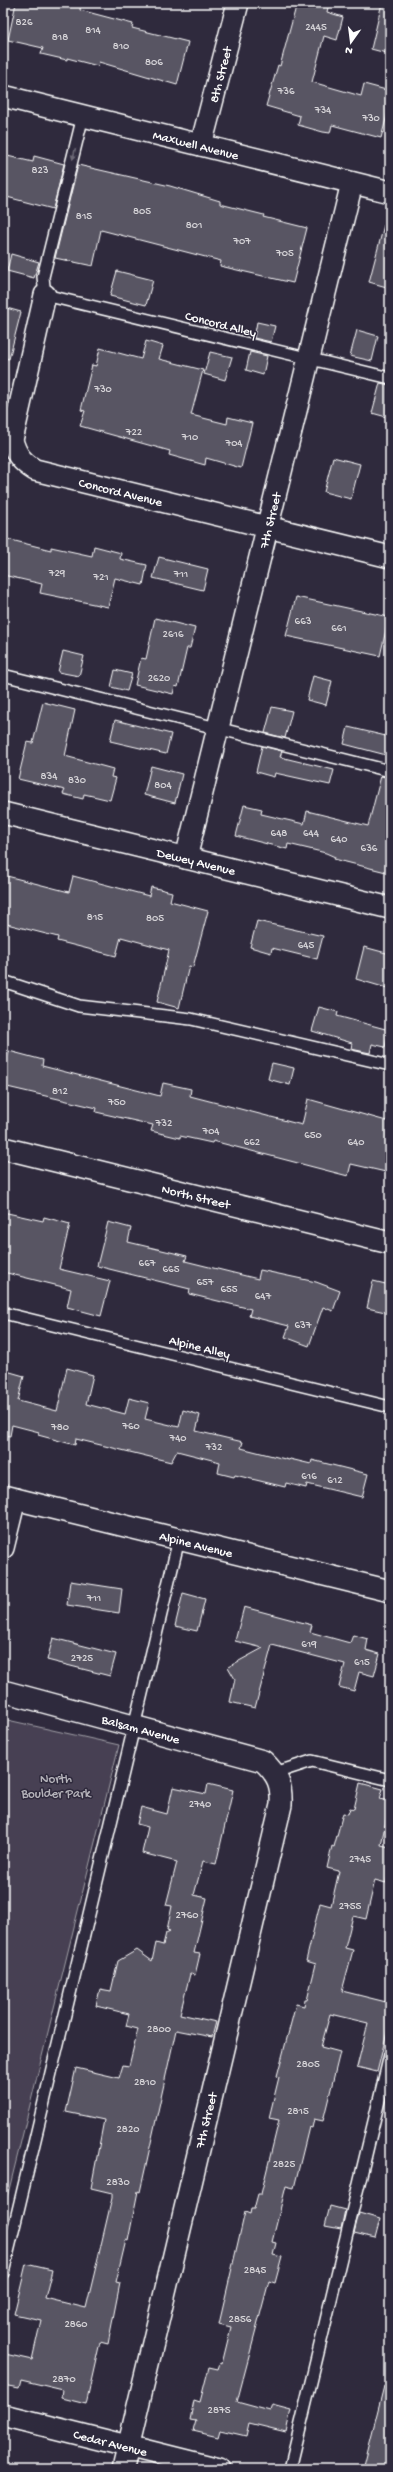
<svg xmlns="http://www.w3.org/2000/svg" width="393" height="2472" viewBox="0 0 393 2472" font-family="'Gochi Hand',sans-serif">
<rect width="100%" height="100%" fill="#2f2a3d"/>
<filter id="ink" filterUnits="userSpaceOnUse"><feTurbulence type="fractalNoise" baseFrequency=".025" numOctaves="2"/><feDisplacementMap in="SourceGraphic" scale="8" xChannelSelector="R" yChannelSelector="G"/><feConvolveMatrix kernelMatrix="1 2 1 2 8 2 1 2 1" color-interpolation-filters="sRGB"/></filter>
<g filter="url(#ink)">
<path fill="#464152" stroke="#a2a0a8" d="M3 1719 119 1745 3 2214Z"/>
<path fill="#595564" stroke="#fff" d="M16 3H81L80 10 133 24 132 28 188 42 177 85 99 62 98 66 67 58V60L41 54 43 48 8 40Z
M297 3H329L327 12 343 17 337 40 324 36 312 82 361 96 364 84 390 91V104L381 138 332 125 330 133 323 132 298 125 300 116 266 106 278 65 280 66Z
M382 3H390V54L371 49Z
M3 155 33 162 34 156 64 164 53 209 3 196Z
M78 165 170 186 220 201V204L264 215 263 217 307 228 293 283 220 266 221 261 101 230 93 266 55 258Z
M384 225 390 226V288L369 282Z
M11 254 39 262 34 278 7 271Z
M117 271 153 280 146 305 110 296Z
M3 307 21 312 9 359 3 358Z
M257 322 275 326 271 342 254 338Z
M357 330 378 336 372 361 350 356Z
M146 341 163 346 159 359 203 370 191 415 227 424 228 417 252 423 241 468 206 458 205 465 169 455 170 451 80 426 85 411 81 410 92 365 96 366 100 348 141 359Z
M210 352 232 357 225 380 204 374Z
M250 352 267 356 263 375 246 370Z
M380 383 390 385V418L372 413Z
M333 457 360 464 351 499 324 492Z
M3 538 51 550V547L92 556 94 546 121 553 120 559 147 565 143 585 115 578 108 607 40 593 42 584 3 575Z
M159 557 208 569 203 590 153 578Z
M296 597 389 617 380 656 286 636Z
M155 618 195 628 190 648H187L178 687 175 686 173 694 135 685 141 658 146 659Z
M63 651 84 656 79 676 58 672Z
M115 670 132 674 127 691 111 687Z
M313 676 332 681 326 705 307 700Z
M43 702 75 710 65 756 113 769 111 777 116 778 110 800 84 794 83 799 63 794 65 790 18 779 27 742 33 743Z
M272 707 292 711 285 738 265 733Z
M115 720 171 734 166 754 110 741Z
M348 727 390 737V756L344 744Z
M262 746 282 751 280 757 334 770 330 785 275 773 274 777 256 772Z
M151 766 182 774 175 803 144 795Z
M381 776 390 778V873L334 859 335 857 326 853 288 844 287 849 236 836 244 805 262 809 261 814 304 824 307 811 368 826Z
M3 875 69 892 73 876 149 896 151 887 172 892 170 901 208 911 193 967 189 966 179 1008 157 1002 169 950 121 937 116 956 57 941 58 937 3 923Z
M257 921 323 936 317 959 272 948 271 953 250 947Z
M364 947 390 954V989L356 979Z
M319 1007 338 1012 337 1016 389 1030 385 1047 372 1044 370 1053 351 1049 352 1043 312 1031Z
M9 1051 43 1060 42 1066 160 1096 163 1083 191 1089 190 1096 302 1125 308 1099 390 1122V1173L351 1164 348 1176 213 1141 212 1143 180 1136V1138L151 1131 153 1125 96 1112 97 1108 3 1086V1075Z
M272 1063 294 1068 290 1085 268 1079Z
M3 1212 43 1221 44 1217 70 1224 59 1269 110 1281 101 1316 67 1307 71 1289 3 1272Z
M108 1222 131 1228 128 1242 187 1256 185 1261 258 1279 260 1270 316 1282 340 1291 333 1311 323 1307 309 1346 285 1337 289 1326 249 1316 251 1309 189 1294 190 1289 97 1266Z
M373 1281 390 1285V1313L367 1308Z
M67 1368 93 1375 86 1404 125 1414 129 1398 149 1403 145 1419 179 1427 183 1410 200 1415 196 1431 243 1442 241 1448 289 1460 290 1459 311 1464 312 1460 368 1474 362 1497 307 1484 306 1488 286 1483 285 1487 235 1475 234 1477 218 1473 220 1462 177 1451 171 1462 76 1439 75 1445 38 1435 39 1432 12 1425 10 1436 3 1435V1370L24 1376 18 1401 57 1411Z
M70 1581 122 1589 119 1613 67 1605Z
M183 1593 205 1599 197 1631 175 1626Z
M244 1607 312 1625 310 1632 350 1643 353 1635 368 1639 366 1650 380 1654 374 1676 359 1672 354 1691 339 1687 345 1664 272 1645 255 1708 230 1702 235 1679 228 1667 263 1648 235 1641Z
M53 1638 116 1654 110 1676 47 1660Z
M360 1783 383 1789 380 1799 390 1801 381 1845 390 1847V1868L386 1883 375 1880 366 1919 353 1916 345 1948 353 1950 342 1991 390 2003V2020L377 2072 357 2067 368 2023 330 2014 321 2047 340 2052 323 2121 314 2119 312 2128 309 2127 294 2188 286 2186 272 2242 276 2243 273 2255 282 2257 275 2283 269 2281 237 2402 270 2411 272 2405 291 2410 286 2432 249 2423 246 2436 220 2430 218 2437 193 2431 196 2421 190 2420 194 2400 200 2402 209 2367 218 2369 220 2363 222 2364 231 2327 219 2324 245 2212 250 2214 251 2209H254L258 2194H261L279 2120 269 2118 279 2077 277 2076 296 2004 304 2006 305 2000H307L316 1964 306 1961 320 1903 331 1906 339 1871 327 1868 332 1846 334 1847 343 1813 348 1814 350 1808 354 1809Z
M208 1784 233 1790 216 1864 203 1861 194 1895 207 1898 194 1953 200 1954 195 1975 190 1974 180 2014 216 2022 212 2037 176 2030 140 2192 138 2191 128 2241 126 2240 116 2282 120 2283 108 2344 100 2342 86 2404 62 2398 63 2390 21 2380 19 2388 3 2385 5 2354 32 2360 41 2320 14 2314 26 2264 52 2270 45 2298 86 2308 97 2262 112 2198V2193L91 2188 104 2120 66 2112 76 2068 119 2078 123 2065 129 2066 138 2029 126 2026 129 2014 96 2006 100 1989 111 1991 118 1961 137 1950 152 1961 156 1943 163 1945 166 1933 170 1931 167 1930 172 1906 166 1905 177 1862 142 1853 148 1827 137 1824 141 1807 167 1814 173 1787 206 1794Z
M330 2206 345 2210 341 2229 325 2226Z
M359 2213 380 2219 375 2238 354 2233Z
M384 2386 390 2387V2469H363Z"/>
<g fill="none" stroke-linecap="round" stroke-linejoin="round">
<defs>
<path id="service" d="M83 116 43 277 45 295 390 378
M3 675 390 771
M3 981 79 1006 191 1019 390 1065
M3 1313 390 1407
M275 1773 312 1761 390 1780
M3 2273 179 1539
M290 2469 390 2055"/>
<g id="minor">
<path id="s1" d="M3 96 390 192"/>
<path id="s2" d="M201 145 238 3"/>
<path id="s3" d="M45 295 12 440C16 455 22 462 35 470L390 557"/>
<path id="s4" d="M3 813 390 908"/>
<path id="s5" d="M186 858 352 183"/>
<path id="s6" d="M3 1148 390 1243"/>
<path id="s7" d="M3 1496 390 1591"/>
<path d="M3 1548 15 1499"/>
<path id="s8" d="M3 1691 263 1761C278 1775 282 1785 281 1805L123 2469"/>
<path id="s9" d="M3 2415 219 2469"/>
</g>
</defs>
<use href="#service" stroke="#fff" stroke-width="14"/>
<use href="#minor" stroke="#fff" stroke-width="24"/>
<use href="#service" stroke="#2f2a3d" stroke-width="11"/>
<use href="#minor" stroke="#2f2a3d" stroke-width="21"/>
</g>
<defs><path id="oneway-solid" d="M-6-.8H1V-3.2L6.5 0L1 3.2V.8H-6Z"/></defs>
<use fill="#6d6a77" href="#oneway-solid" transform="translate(74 154) rotate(104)"/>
</g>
<g text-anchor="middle" stroke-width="3" stroke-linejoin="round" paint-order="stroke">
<g font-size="11" fill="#d6d4d8">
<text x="24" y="25">826</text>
<text x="316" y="30">2445</text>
<text x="93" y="33">814</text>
<text x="60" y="40">818</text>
<text x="121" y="49">810</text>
<text x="154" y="65">806</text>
<text x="286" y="94">736</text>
<text x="323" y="113">734</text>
<text x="371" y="121">730</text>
<text x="40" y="173">823</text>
<text x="142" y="214">805</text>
<text x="84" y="219">815</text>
<text x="194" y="228">801</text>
<text x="242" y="244">707</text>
<text x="285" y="256">705</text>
<text x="103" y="392">730</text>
<text x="134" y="435">722</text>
<text x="190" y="440">710</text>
<text x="234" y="446">704</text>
<text x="57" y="576">729</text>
<text x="181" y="577">711</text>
<text x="101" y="580">721</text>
<text x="303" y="624">663</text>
<text x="339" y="631">661</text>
<text x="173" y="637">2616</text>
<text x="159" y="681">2620</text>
<text x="49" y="779">834</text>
<text x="77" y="783">830</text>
<text x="163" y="788">804</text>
<text x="279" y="836">648</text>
<text x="311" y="836">644</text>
<text x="339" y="842">640</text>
<text x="369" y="851">636</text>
<text x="95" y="920">815</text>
<text x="155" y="921">805</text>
<text x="306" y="948">645</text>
<text x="60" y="1094">812</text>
<text x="117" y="1105">750</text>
<text x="164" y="1126">732</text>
<text x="211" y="1134">704</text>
<text x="313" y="1138">650</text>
<text x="252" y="1145">662</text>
<text x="356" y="1145">640</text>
<text x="147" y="1266">667</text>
<text x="171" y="1272">665</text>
<text x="205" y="1285">657</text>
<text x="229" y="1292">655</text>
<text x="263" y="1299">647</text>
<text x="303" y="1328">637</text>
<text x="131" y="1429">760</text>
<text x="60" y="1430">780</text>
<text x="178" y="1441">740</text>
<text x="214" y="1450">732</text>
<text x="309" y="1479">616</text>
<text x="335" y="1483">612</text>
<text x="94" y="1601">711</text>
<text x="309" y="1647">619</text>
<text x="82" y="1661">2725</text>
<text x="362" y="1665">615</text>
<text x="200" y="1807">2740</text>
<text x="360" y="1862">2745</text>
<text x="350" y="1909">2755</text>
<text x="187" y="1918">2760</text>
<text x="159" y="2032">2800</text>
<text x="308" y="2067">2805</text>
<text x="145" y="2085">2810</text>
<text x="298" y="2114">2815</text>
<text x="128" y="2132">2820</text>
<text x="284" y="2167">2825</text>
<text x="118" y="2185">2830</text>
<text x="255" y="2273">2845</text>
<text x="240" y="2322">2856</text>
<text x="76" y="2327">2860</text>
<text x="64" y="2382">2870</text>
<text x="219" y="2413">2875</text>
</g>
<g font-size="13" fill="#fff" stroke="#2f2a3d">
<text dy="5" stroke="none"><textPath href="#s2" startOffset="73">8th Street</textPath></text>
<text dy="5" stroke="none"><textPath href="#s1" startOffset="199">Maxwell Avenue</textPath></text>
<text transform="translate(221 323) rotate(14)" y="5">Concord Alley</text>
<text dy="5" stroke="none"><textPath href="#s3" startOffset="276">Concord Avenue</textPath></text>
<text dy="5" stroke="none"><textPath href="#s5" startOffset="348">7th Street</textPath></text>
<text dy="5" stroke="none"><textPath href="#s4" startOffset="199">Dewey Avenue</textPath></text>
<text dy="5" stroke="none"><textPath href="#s6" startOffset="199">North Street</textPath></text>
<text transform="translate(200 1346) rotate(14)" y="5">Alpine Alley</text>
<text dy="5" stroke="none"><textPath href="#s7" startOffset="199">Alpine Avenue</textPath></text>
<text dy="5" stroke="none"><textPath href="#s8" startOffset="143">Balsam Avenue</textPath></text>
<text transform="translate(205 2120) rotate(-76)" y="5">7th Street</text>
<text dy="5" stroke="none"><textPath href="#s9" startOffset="111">Cedar Avenue</textPath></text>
</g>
<g font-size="13" fill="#b5b3ba" stroke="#2f2a3d">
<text x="56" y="1782">North<tspan x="56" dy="15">Boulder Park</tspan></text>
</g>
</g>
<rect width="393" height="2472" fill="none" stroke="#2f2a3d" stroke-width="16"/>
<rect x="8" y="8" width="377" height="2456" fill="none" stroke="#fff" stroke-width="1.5" filter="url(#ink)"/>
<g transform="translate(351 42) rotate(194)" stroke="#2f2a3d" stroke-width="3" paint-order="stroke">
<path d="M0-3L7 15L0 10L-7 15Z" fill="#ffffff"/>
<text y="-6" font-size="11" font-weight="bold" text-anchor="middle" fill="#ffffff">N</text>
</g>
</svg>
